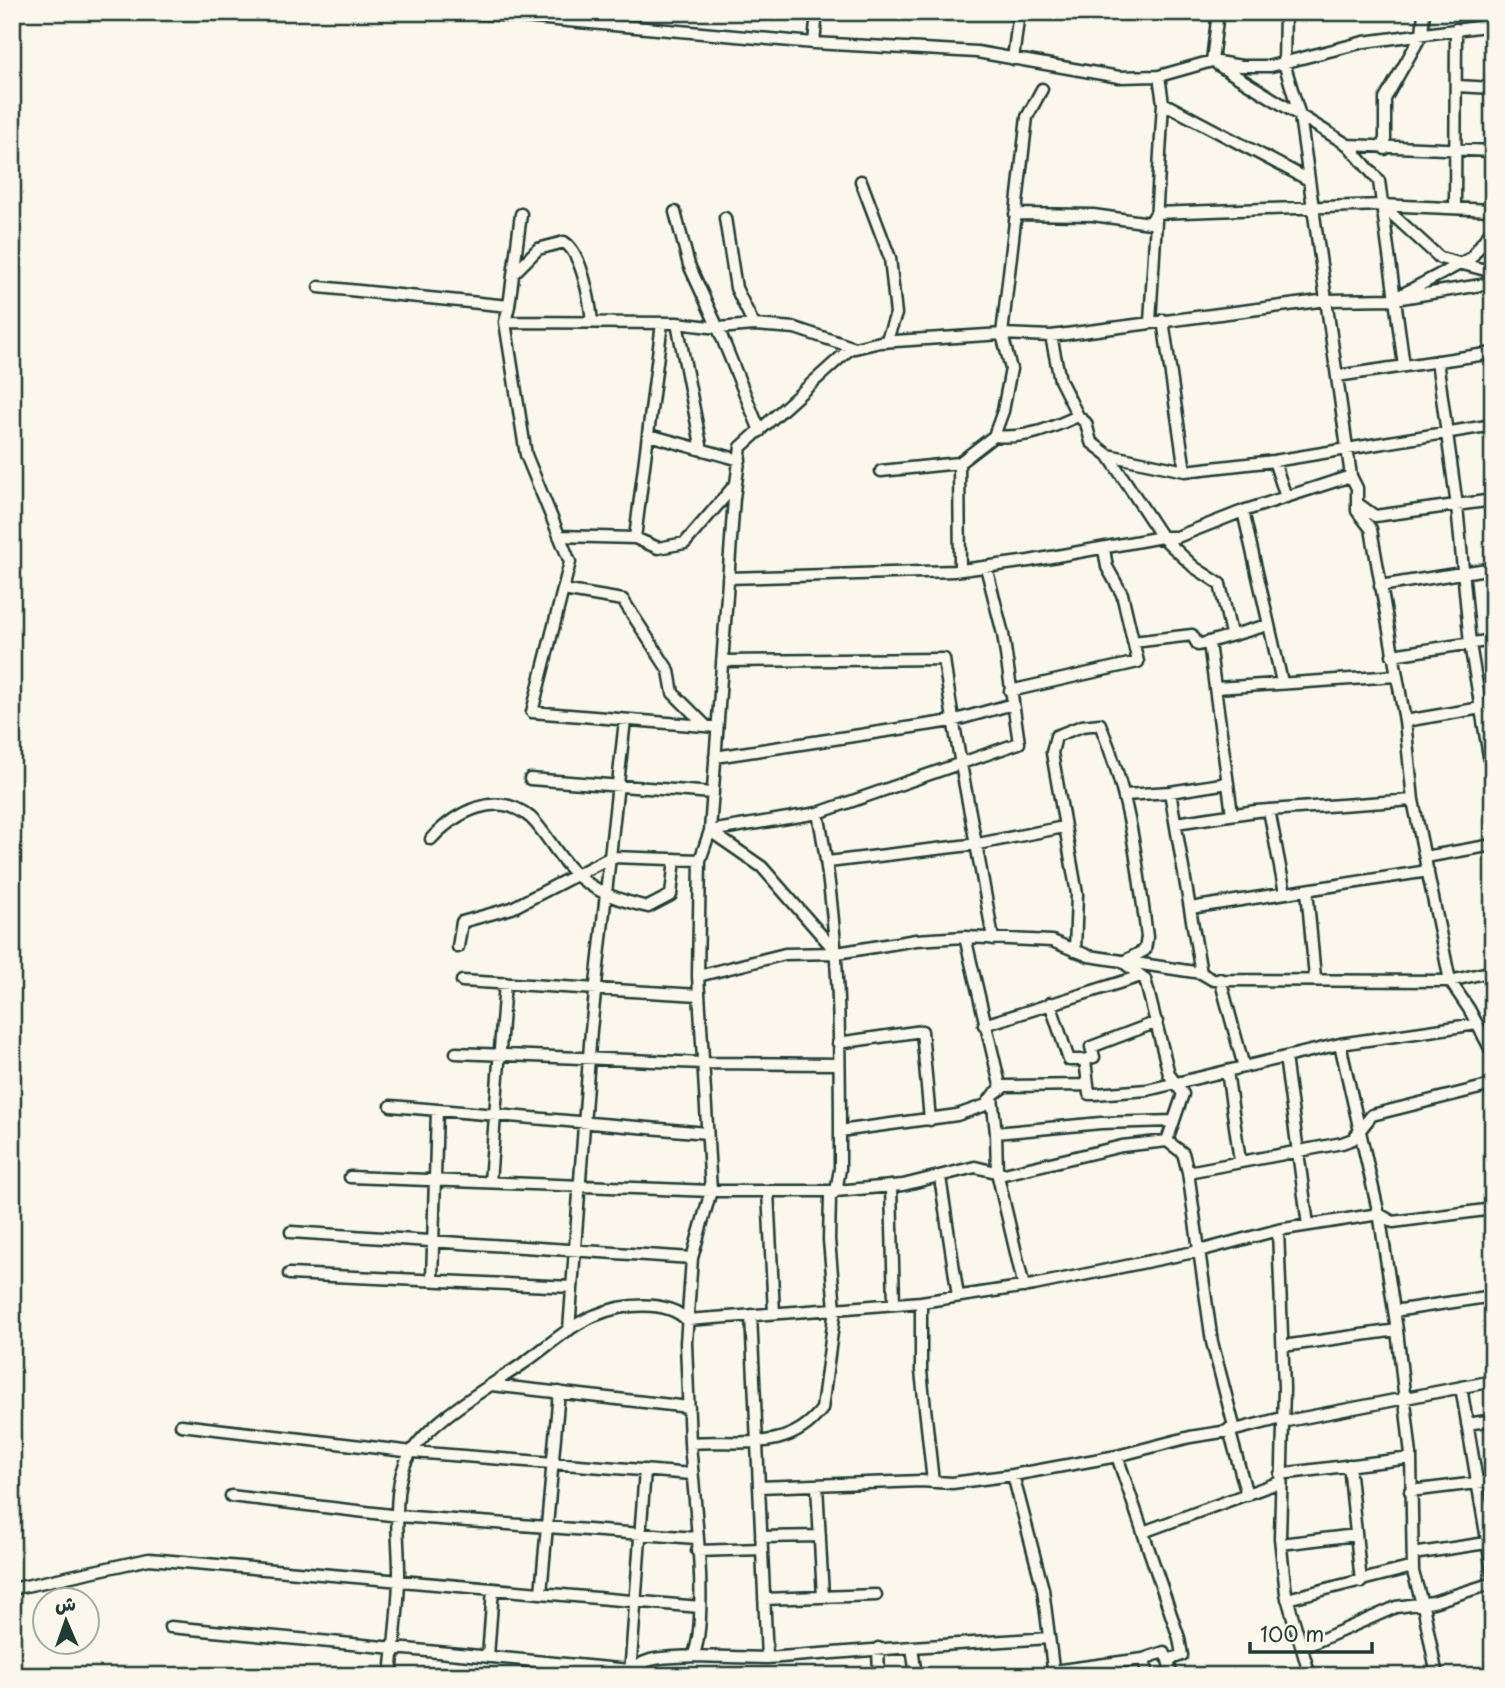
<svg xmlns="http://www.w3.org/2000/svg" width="1505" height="1688" viewBox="0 0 1505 1688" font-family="'Playpen Sans','Playpen Sans Arabic',sans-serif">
<rect width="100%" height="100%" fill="#fbf7ec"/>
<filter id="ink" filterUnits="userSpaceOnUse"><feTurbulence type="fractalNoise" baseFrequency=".0143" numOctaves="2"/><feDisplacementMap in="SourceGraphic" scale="14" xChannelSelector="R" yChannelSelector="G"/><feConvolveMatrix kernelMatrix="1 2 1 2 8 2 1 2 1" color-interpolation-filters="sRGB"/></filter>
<g filter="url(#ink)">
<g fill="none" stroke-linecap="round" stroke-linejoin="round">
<defs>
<path id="street" d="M467 12 814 43 977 52 1119 77 1159 76 1212 61 1241 66H1271L1364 42 1493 25
M1285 12 1284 63 1300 116 1351 476 1357 488V511L1371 529 1405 721 1413 800 1450 981 1469 1009 1492 1052 1493 1060
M814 43 817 12
M1013 59 1019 12
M1212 61 1218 12
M1218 65 1348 145 1493 151
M1457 86 1493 88
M1163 103 1309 180
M1348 145 1379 181 1404 366
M1385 149V99L1422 34 1424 12
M861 181 890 258 896 314 886 342
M1382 205 1440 258 1493 272
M1455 208 1456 29
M675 212 689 265 718 328 754 325 795 328 855 348 880 342 1002 334 1051 336 1327 300 1395 299 1493 283
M1015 214 1093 215 1150 223 1156 213 1381 205 1493 210
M725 218 736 288 754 325
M513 274 538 249 564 242C582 253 590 301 592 322
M319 287 509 306 505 322 677 323 718 328 760 431
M1401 295 1471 258 1493 228
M509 306 521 214
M1163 320 1185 471
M505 322 526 455 570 562 532 712 717 727
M1150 322 1163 103 1159 76
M662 323 635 538 658 548 685 543 734 486
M677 323 702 450 649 435 740 460
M1051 336 1060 380 1078 416 1086 423 1091 442 1108 455 1162 537 1194 567 1220 584 1231 634
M851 348 741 447 734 498 710 831 818 813 1019 743 1003 634 986 567
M1437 361 1457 506 1470 644 1493 780
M1337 376 1493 353
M994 436C1026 439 1049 429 1078 416
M1108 455 1185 471 1274 461 1493 425
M1274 461 1286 497
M959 463 960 570
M881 471 959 463 994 436 1003 411 1011 369 1002 334 1027 117 1042 89
M1357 503 1375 516 1493 500
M1243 511 1282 682
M559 536 635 538
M728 578 954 571 1029 561 1162 537H1177L1243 511 1351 476
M1380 586 1493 568
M563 590 623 600 669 671 673 693 706 726
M1133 642 1192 635 1198 645 1268 625
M1209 643 1232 814
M1392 655 1493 640
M722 661 944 659C956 753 978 845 993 939
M1216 688 1396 676
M1010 691 1138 662 1122 594 1107 567 1104 549
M1405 721 1493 706
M715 757 952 721 1013 704
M530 779 713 793
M1170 792 1201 973
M1125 795 1170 792 1228 783
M1269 810 1285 893
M1176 823 1256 811 1413 800
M431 839C456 812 498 789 531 818 547 833 560 862 579 877 600 894 622 901 648 907L671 895 675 859
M1425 857 1493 845
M828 862 978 844 1064 827
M1307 890 1315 978
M1190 908 1428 871
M965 937 1001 1089
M458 947 462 922 512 908 611 857 700 860
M1075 951 1077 894 1052 753 1056 736 1082 726 1100 724C1130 797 1137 859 1147 937L1145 950 1123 962 1145 979 1169 1074 1183 1094 1167 1141
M698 976 700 860 710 831 762 867 837 953
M1220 979 1244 1067
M462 981 699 995
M1050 1003 1069 1060H1085
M984 1025 1141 976
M838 1043 922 1031 930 1120
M1340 1044 1380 1219 1397 1330 1411 1455 1413 1572 1424 1610 1437 1676
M456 1053 703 1063 839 1064
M1285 1057 1308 1225
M1227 1071 1240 1161
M1088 1085 1085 1060 1094 1057 1091 1047 1157 1022
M992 1097 996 1133 1101 1123 1174 1121
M391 1106 707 1133
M840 1131 957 1115 986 1105 994 1094 1005 1086 1088 1085 1089 1094H1095L1147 1090 1340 1044 1477 1024
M996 1133 997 1172 1024 1287
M1188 1172 1342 1143 1353 1139 1372 1115 1484 1087 1493 1088
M350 1177 711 1191H836L903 1185 975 1167 1004 1174 1122 1146 1167 1141 1183 1153 1188 1172 1212 1342 1235 1430
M940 1177 958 1296
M490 1182 505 983
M891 1186 894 1304
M768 1191 774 1313
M1278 1230 1284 1388 1280 1538 1286 1594 1310 1676
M291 1232 692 1258
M289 1274 572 1287
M432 1280 437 1110
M921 1302V1371L933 1482
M1394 1311 1493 1296
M751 1315 767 1658
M569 1330 591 1030 625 720
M1283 1346 1397 1330
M491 1385 689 1407
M1461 1387 1493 1575
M1282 1422 1493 1381
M1467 1424 1493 1420
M181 1425 413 1452 692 1474
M1229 1429 1247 1495
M690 1443 686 1343 692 1258 711 1191 698 976 785 954 837 953 916 940 965 937 1052 941 1089 956 1201 973 1213 980 1450 981 1493 971
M1117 1456 1179 1638 1182 1655 1168 1660 1172 1676
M1349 1465 1361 1582
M1280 1474 1411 1458
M1013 1475 1043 1589 1054 1676
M817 1485 823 1597
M759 1487 921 1481 952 1483 1013 1475 1117 1456 1190 1437 1235 1430 1282 1418
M1410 1491 1493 1481
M231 1496 399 1516 696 1538
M1143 1532 1280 1482
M761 1537 820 1536
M1281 1544 1356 1535
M697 1551 762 1549
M1413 1554 1493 1542
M12 1589 149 1559 700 1607
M541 1593 559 1392
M764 1599 876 1595
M1287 1599 1413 1567
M170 1627 630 1670
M912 1647 1049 1638
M878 1648 879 1676
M1302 1648 1396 1607 1433 1602 1493 1583
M488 1657 493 1589
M1143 1659 1149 1676
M1053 1671 1143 1659 1164 1652 1168 1660
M630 1675 645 1470
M630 1675C641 1654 672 1658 693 1656
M391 1676C394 1644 398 1612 399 1580 400 1544 391 1498 405 1464 420 1425 488 1388 521 1365 546 1348 568 1326 596 1315 622 1304 666 1299 687 1320L835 1309 829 1240 830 1197 836 1191 840 1169C840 1050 841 930 818 813
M916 1676 912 1647 767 1658 693 1656C710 1621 693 1489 690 1443 740 1439 788 1454 822 1409L835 1309 921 1302 1034 1285 1199 1251 1278 1230 1379 1214 1393 1222 1493 1209"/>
</defs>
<use href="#street" stroke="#1f3d34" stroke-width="15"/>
<use href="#street" stroke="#fbf7ec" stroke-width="10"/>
</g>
</g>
<rect width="1505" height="1688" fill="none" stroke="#fbf7ec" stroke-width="42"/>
<rect x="21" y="21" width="1463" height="1646" fill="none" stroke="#1f3d34" stroke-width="2.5" filter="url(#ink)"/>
<g transform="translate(66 1621) rotate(358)"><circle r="33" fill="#fbf7ec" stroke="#a3ada2" stroke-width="2"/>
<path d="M0-5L12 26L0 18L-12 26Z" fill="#1f3d34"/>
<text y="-10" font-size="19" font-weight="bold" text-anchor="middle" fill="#1f3d34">ش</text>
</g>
<path d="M1250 1642v10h122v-10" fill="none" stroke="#1f3d34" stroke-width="3.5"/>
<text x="1260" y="1642" font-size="21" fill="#1f3d34" stroke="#fbf7ec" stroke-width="5" paint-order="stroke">100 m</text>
</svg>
